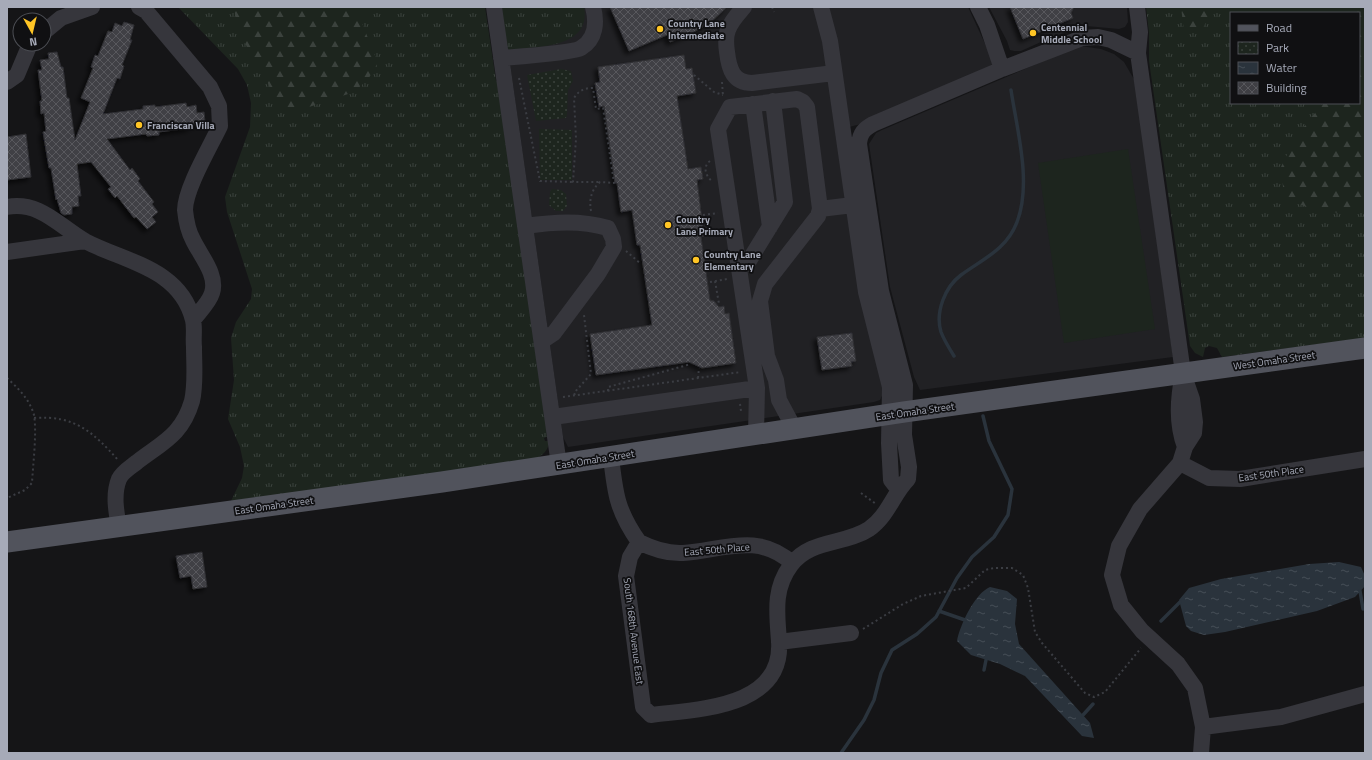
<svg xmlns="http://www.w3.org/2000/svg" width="1372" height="760" viewBox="0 0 1372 760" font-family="'Titillium Web',sans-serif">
<defs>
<pattern id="grass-tufts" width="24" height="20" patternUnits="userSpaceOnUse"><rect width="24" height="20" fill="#1d251e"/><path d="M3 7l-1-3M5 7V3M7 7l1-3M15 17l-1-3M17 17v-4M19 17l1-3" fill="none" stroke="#3b423d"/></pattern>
<pattern id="forest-firs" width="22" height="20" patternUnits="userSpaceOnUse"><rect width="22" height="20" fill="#1d251e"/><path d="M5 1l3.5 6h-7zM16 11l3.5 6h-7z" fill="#3b423d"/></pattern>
<pattern id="park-dots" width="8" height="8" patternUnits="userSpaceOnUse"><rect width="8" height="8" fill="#1d251e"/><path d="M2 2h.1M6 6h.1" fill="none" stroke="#3b423d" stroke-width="1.8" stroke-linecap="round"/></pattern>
<pattern id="water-ripples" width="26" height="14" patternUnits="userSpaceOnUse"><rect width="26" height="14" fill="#2a333c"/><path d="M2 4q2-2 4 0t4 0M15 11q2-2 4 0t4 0" fill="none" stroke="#464e56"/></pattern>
<pattern id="building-cross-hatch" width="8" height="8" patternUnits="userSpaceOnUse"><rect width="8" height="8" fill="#3f3f44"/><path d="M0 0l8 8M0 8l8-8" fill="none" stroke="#58585d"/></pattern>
<filter id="shadow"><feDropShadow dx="-3.5" dy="3.5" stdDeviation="2" flood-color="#0009"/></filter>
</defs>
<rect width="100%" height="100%" fill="#151517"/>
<path fill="#212124" d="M502 7H968L993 61 992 65 861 124 837 130 884 391 880 400 874 402 568 447 563 437Z
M989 7H1127L1128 22 1125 27 1119 29 1086 26 1052 37 1021 51H1014L1010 50 1007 41Z
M1081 46 1101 49 1114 54 1124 62 1135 81 1173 357 920 390 914 377 890 287 869 144 876 133 882 130 1067 51Z"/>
<path fill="url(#grass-tufts)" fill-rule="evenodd" d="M178 7H485L496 81H498L549 436 544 438 545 441H549C549 450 542 456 534 460L231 501 242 478 244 466 240 447 228 419 234 380 231 338 236 322 251 299 252 289 227 212 225 197 250 127 251 103 247 85 238 69Z
M501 7H584C592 49 536 46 510 50L507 48Z
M1146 7H1365V338L1222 357 1217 348 1209 346 1205 348 1203 357 1195 353 1190 346 1149 61V33ZM1231 13H1359V103H1231Z"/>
<path fill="url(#forest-firs)" d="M233 7H354L360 18 377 61V66L368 79 354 92 297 111 276 104 262 67 243 41Z
M1181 7H1213L1203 28 1190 33 1184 31Z
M1340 7H1365V203L1344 214 1306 207 1284 197 1281 167 1295 138 1323 103H1359V13H1339Z"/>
<path fill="url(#park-dots)" d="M561 69 571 71 573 81 568 90 567 115 566 118 536 121 527 75Z
M539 129 572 130V180H540Z
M552 189 561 190 566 194 567 206 563 211H556L549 205 550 192Z"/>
<path fill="#1d251e" d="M1128 149 1155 329 1064 343 1038 163Z"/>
<path fill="url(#water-ripples)" d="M1339 562 1361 567 1365 576V586L1355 597 1317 611 1225 632 1204 635 1191 631 1186 626 1179 600 1189 588 1221 579 1309 564Z
M990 587 1007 591 1017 599 1015 624 1019 644 1090 723 1094 738 1082 736 1025 676 1000 664 971 655 957 641C960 625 975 593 990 587Z"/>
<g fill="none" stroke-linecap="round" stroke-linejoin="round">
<path stroke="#2a333c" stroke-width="3.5" d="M954 356C949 348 944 340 941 332 935 312 945 287 961 275 983 259 1007 249 1017 222 1032 183 1017 130 1011 90
M1360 591 1363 609
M939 611 965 620
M1161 621 1180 602
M984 670 986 660
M1083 715 1093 704
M841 753 864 720 874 700 881 673 892 650 917 634 936 617 957 578 972 557 994 537 1008 515 1012 489 989 441 983 416"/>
</g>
<path fill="url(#building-cross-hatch)" stroke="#2f2f33" filter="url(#shadow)" d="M610 7H727L710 23 690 34 670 42 667 35 629 51Z
M1010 7H1074L1071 13 1073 18 1023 39Z
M124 22 134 25 130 40H132L122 65 124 66 120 79 117 78 103 114 143 109V106L155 105V107L186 103 187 107 196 105 197 113 204 112 205 122 189 126 190 128 159 132V135L147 136 146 134 107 139 130 170 132 168 140 179 138 181 154 202 152 204 158 212 152 217 156 222 147 229 136 217 134 218 117 196 115 198 108 189 111 187 91 162 77 164 81 196H78L79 206 72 207V214L64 215 61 213 57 199 56 200 51 168H49L43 132 46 131 44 113 41 114 40 101H42L38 70H42L40 60 49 59 48 53 57 52 61 67H63L67 98H69L75 140 90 102 81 98 93 68 91 67 95 55 98 56 108 31 112 32 115 23 122 26Z
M684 55 686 69 692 68 696 93 677 96 688 169 701 167 703 179 697 180 704 236 701 237 710 300 714 301 719 307 724 306 725 314 729 313 736 363 702 368 689 362 596 375 590 334 652 325 640 245H637L632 210 621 212 617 183H615L604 106 599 107 595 83 600 82 598 67Z
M26 134 31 177 7 180V137Z
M852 333 856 361 851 362 852 366 822 370 817 337Z
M202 552 207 587 193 589 191 576 180 578 176 556Z"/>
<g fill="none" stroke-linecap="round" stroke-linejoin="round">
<path stroke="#3b3d43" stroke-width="2" stroke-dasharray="2 3" stroke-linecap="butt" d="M772 7 774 12
M694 75 714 92 723 95
M519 78 540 181 573 182
M722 82 723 96
M710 161C702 167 706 177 713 182
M591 211C589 200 591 190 600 182L614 183 603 108 596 109 593 88C585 88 579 90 574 98L576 139 573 182H600
M703 215 718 213
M626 251 641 264
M715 281 719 304
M710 282 727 279
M7 378C18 388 30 400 34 415 37 433 33 464 32 483L25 490 7 498
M698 378 699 368
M608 391V387L691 364
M575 395 574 393 591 374 584 315
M563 397 741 372
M740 404 741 411
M34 418C75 415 93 432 119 461
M861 493 876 504
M863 629 903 604 921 596 966 588 985 570 994 568H1012L1023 575 1028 588 1035 632 1042 643 1085 693 1094 697 1105 692 1141 648"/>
<path stroke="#36363c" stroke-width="16" d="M139 7 146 11 210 87 219 106 220 126C210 147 185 189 185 210 186 220 188 231 193 240 200 255 218 275 212 293 209 303 199 312 193 320
M494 7 559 465
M744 7C738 14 731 21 728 30 725 37 726 45 727 52 729 69 733 83 752 83L834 73
M821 7 830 41 866 292 890 387 889 443 891 480 898 489
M978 7 987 25 1002 69
M1137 7 1140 32 1138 53 1183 373 1192 399 1195 422 1194 433 1185 447 1180 463 1140 509 1119 546 1112 575 1121 605 1142 631 1178 664 1195 688 1203 727 1201 753
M44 32 61 18 92 7
M501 58C514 57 573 53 581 48 596 39 597 22 593 7
M7 82 17 75 30 44
M753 104 770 227
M7 207C40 201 59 226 85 241 125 262 180 268 193 320 195 328 193 338 194 347 194 364 196 384 192 401 182 435 163 442 137 462 131 467 122 472 119 479 113 494 116 511 119 527
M820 209 853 205
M525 226C554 222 580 220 608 228L613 239 614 247 598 274 554 333 542 341
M7 252 85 241
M747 264 785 202 773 101
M1183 373C1178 398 1176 423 1185 447
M553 417 757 388
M756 434 757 388 718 129 730 107 797 99 803 102 807 107 820 209 818 216 765 284 760 301 767 356 776 380 779 400 794 428
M611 457C615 493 617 511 639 542L630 557 626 576 643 707 651 715C698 709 784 708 779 641 777 613 773 589 791 565 810 539 845 545 869 529 888 516 893 494 908 479L909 467 904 435 905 385 881 291 859 144C860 133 864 129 873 124L1002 69 1082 38 1098 37 1111 40 1138 53
M1180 463 1209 478 1240 479 1365 459
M639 542C653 549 667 554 683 553 723 550 758 532 792 563
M779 642 851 633
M1203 727 1281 717 1365 694"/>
<path stroke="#51535c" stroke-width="21" d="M7 542 442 482 904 412 1365 348"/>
</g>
<g fill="#ffc525" stroke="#101012" stroke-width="1.5">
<circle cx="660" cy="29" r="4"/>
<circle cx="1033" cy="33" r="4"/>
<circle cx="139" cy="125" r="4"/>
<circle cx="668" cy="225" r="4"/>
<circle cx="696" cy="260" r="4"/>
</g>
<g text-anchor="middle" stroke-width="3.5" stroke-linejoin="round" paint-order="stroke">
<g font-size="10" font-weight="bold" fill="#a6aab8" stroke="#101012" text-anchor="start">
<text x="668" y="27">Country Lane<tspan x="668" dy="12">Intermediate</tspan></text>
<text x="1041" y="31">Centennial<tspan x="1041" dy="12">Middle School</tspan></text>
<text x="147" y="129">Franciscan Villa</text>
<text x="676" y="223">Country<tspan x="676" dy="12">Lane Primary</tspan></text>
<text x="704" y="258">Country Lane<tspan x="704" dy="12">Elementary</tspan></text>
</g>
<g font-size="10" fill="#a6aab8" stroke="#101012">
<text transform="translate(1274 360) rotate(-8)" y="4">West Omaha Street</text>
<text transform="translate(915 411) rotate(-8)" y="4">East Omaha Street</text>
<text transform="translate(595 459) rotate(-9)" y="4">East Omaha Street</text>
<text transform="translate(1271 473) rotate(-8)" y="4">East 50th Place</text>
<text transform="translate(274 505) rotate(-8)" y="4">East Omaha Street</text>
<text transform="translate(717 549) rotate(-5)" y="4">East 50th Place</text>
<text transform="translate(634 631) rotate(83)" y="4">South 168th Avenue East</text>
</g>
</g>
<rect width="1372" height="760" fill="none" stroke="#a6aab8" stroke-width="16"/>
<rect x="1230" y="12" width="130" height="92" fill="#101012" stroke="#4c4e54"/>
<rect x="1238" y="25" width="20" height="6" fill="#51535c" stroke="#4c4e54"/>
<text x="1266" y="32" font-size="12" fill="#a6aab8">Road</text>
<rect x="1238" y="42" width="20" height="12" fill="url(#park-dots)" stroke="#4c4e54"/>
<text x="1266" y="52" font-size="12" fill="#a6aab8">Park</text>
<rect x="1238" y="62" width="20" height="12" fill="url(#water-ripples)" stroke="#4c4e54"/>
<text x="1266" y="72" font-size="12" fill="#a6aab8">Water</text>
<rect x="1238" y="82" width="20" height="12" fill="url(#building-cross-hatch)" stroke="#4c4e54"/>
<text x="1266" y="92" font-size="12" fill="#a6aab8">Building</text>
<g transform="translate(32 32) rotate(172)"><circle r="19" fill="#101012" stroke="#4c4e54"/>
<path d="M0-3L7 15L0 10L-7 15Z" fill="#ffc525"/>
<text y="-6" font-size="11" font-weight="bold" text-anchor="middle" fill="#a6aab8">N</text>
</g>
</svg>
